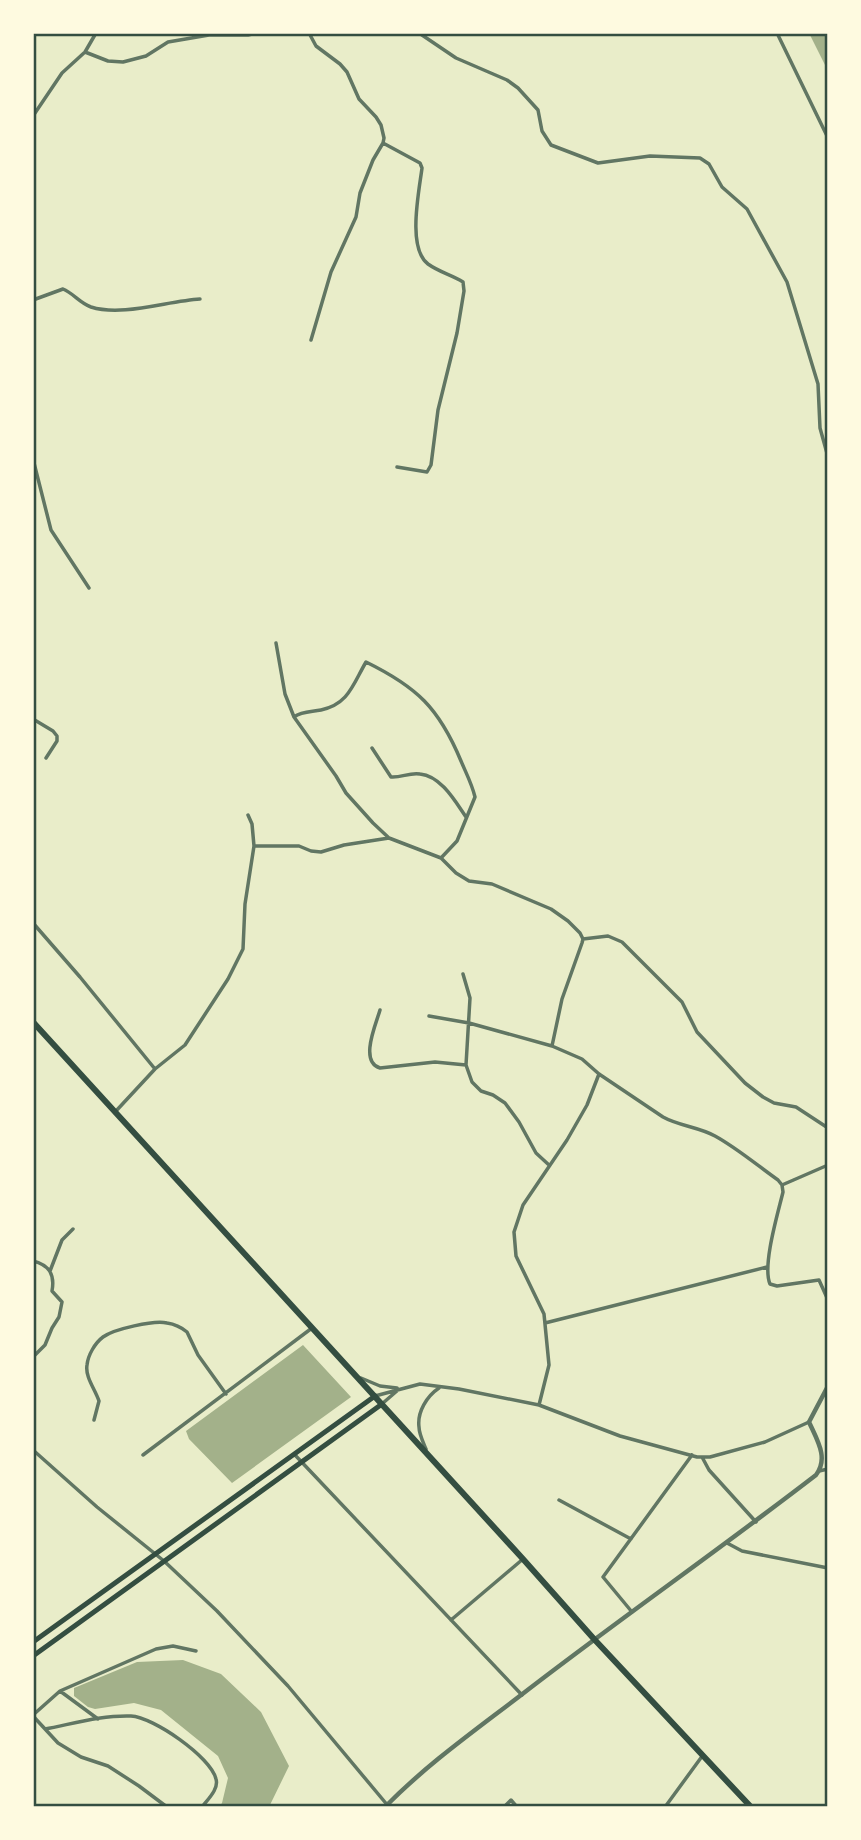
<svg xmlns="http://www.w3.org/2000/svg" width="861" height="1840" viewBox="0 0 861 1840" font-family="'Libre Baskerville',serif">
<rect width="100%" height="100%" fill="#e9edc9"/>
<path fill="#a3b18a" d="M809 33H828V71Z
M303 1345 351 1397 232 1483 189 1439 186 1431Z
M183 1660 221 1674 261 1712 289 1766 269 1807H219L222 1803 228 1778 218 1756 161 1710 134 1703 95 1709 88 1707 74 1696V1688L137 1662Z"/>
<g fill="none" stroke-linecap="round" stroke-linejoin="round">
<path stroke="#617663" stroke-width="3.5" d="M309 33 316 46 340 64 347 72 359 99 376 117 381 125 384 138 383 143 373 160 360 193 356 217 331 272 311 340
M419 33 456 58 507 80 518 88 538 110 542 131 551 145 598 163 650 156 700 158 709 164 722 187 747 209 787 282 818 384 820 428 828 457
M777 33 828 138
M85 52 108 61 123 62 146 56 168 42 209 35H248L257 33
M33 116 62 73 85 52 96 33
M383 143 420 163 422 168C419 192 407 248 428 264 439 272 452 275 463 282L464 291 457 333 438 410 431 465 427 472 397 467
M33 300 63 289C73 293 80 303 91 307 122 317 167 301 200 299
M33 459 51 530 89 588
M276 643 285 694 294 717 336 776 346 793 373 823 389 838 441 858 456 873 469 881 492 884 551 909 568 921 580 933 583 939 582 943 562 999 552 1046
M294 717C302 711 311 712 321 710 349 704 353 684 366 662 417 687 439 708 461 761 466 773 472 784 475 797L457 841 441 858
M33 719 53 731 57 736V741L46 758
M372 748 391 777C401 778 410 772 420 774 441 776 455 801 466 817
M254 846H299L311 851 321 852 344 845 389 838
M33 923 80 977 155 1069
M583 939 608 936 622 942 682 1002 697 1032 745 1083 763 1097 774 1103 796 1107 828 1128
M463 974 470 998 466 1065 472 1082 481 1091 493 1095 505 1103 519 1122 536 1153 549 1165
M380 1010C376 1024 359 1062 380 1068L435 1062 466 1065
M429 1016 469 1023 552 1046 582 1059 599 1074 663 1117C679 1126 699 1127 715 1136 737 1148 758 1166 778 1180L782 1185 783 1192C778 1213 762 1266 770 1284L777 1286 819 1280 828 1300
M116 1111 155 1069 185 1045 228 979 243 949 245 904 254 846 252 824 248 815
M782 1185 828 1165
M33 1261C50 1265 55 1275 52 1291L62 1302 59 1317 52 1328 45 1345 33 1357
M50 1271 62 1240 73 1229
M545 1323 767 1267
M361 1378 380 1386 397 1388
M375 1396 420 1384 459 1389 539 1405 620 1436 697 1457H710L765 1442 809 1422
M383 1403 398 1390
M539 1405 549 1365 544 1314 516 1256 514 1232 523 1205 567 1140 587 1105 599 1074
M94 1420 99 1401C95 1389 85 1377 87 1365 88 1355 95 1343 103 1337 114 1329 154 1320 167 1323 174 1324 181 1327 187 1332L198 1355 226 1394
M426 1449C423 1442 419 1434 419 1427 417 1412 427 1396 439 1388
M33 1450 97 1507 164 1561 217 1611 288 1686 389 1807
M143 1455 312 1328
M295 1455 522 1695
M702 1457 709 1470 756 1522
M819 1471 828 1469
M559 1500 631 1539
M727 1543 742 1551 828 1568
M632 1612 603 1577 692 1455
M451 1620 523 1559
M60 1691 98 1719
M33 1715 60 1691 156 1649 173 1646 196 1651
M33 1716 58 1743 81 1757 108 1766 139 1786 167 1807
M45 1729C72 1724 102 1715 131 1716 153 1717 211 1757 216 1779 219 1789 208 1799 202 1807
M504 1807 511 1800 517 1807
M665 1807 703 1755"/>
<path stroke="#617663" stroke-width="4.5" d="M385 1807C427 1764 477 1729 525 1692 621 1618 720 1549 816 1475 829 1458 817 1440 809 1422L828 1386"/>
<path stroke="#344e41" stroke-width="5" d="M33 1642 375 1396
M33 1656 382 1404"/>
<path stroke="#344e41" stroke-width="6" d="M33 1022 523 1559 594 1639 751 1807"/>
</g>
<rect width="861" height="1840" fill="none" stroke="#fefae0" stroke-width="70"/>
<rect x="35" y="35" width="791" height="1770" fill="none" stroke="#344e41" stroke-width="2.5"/>
</svg>
